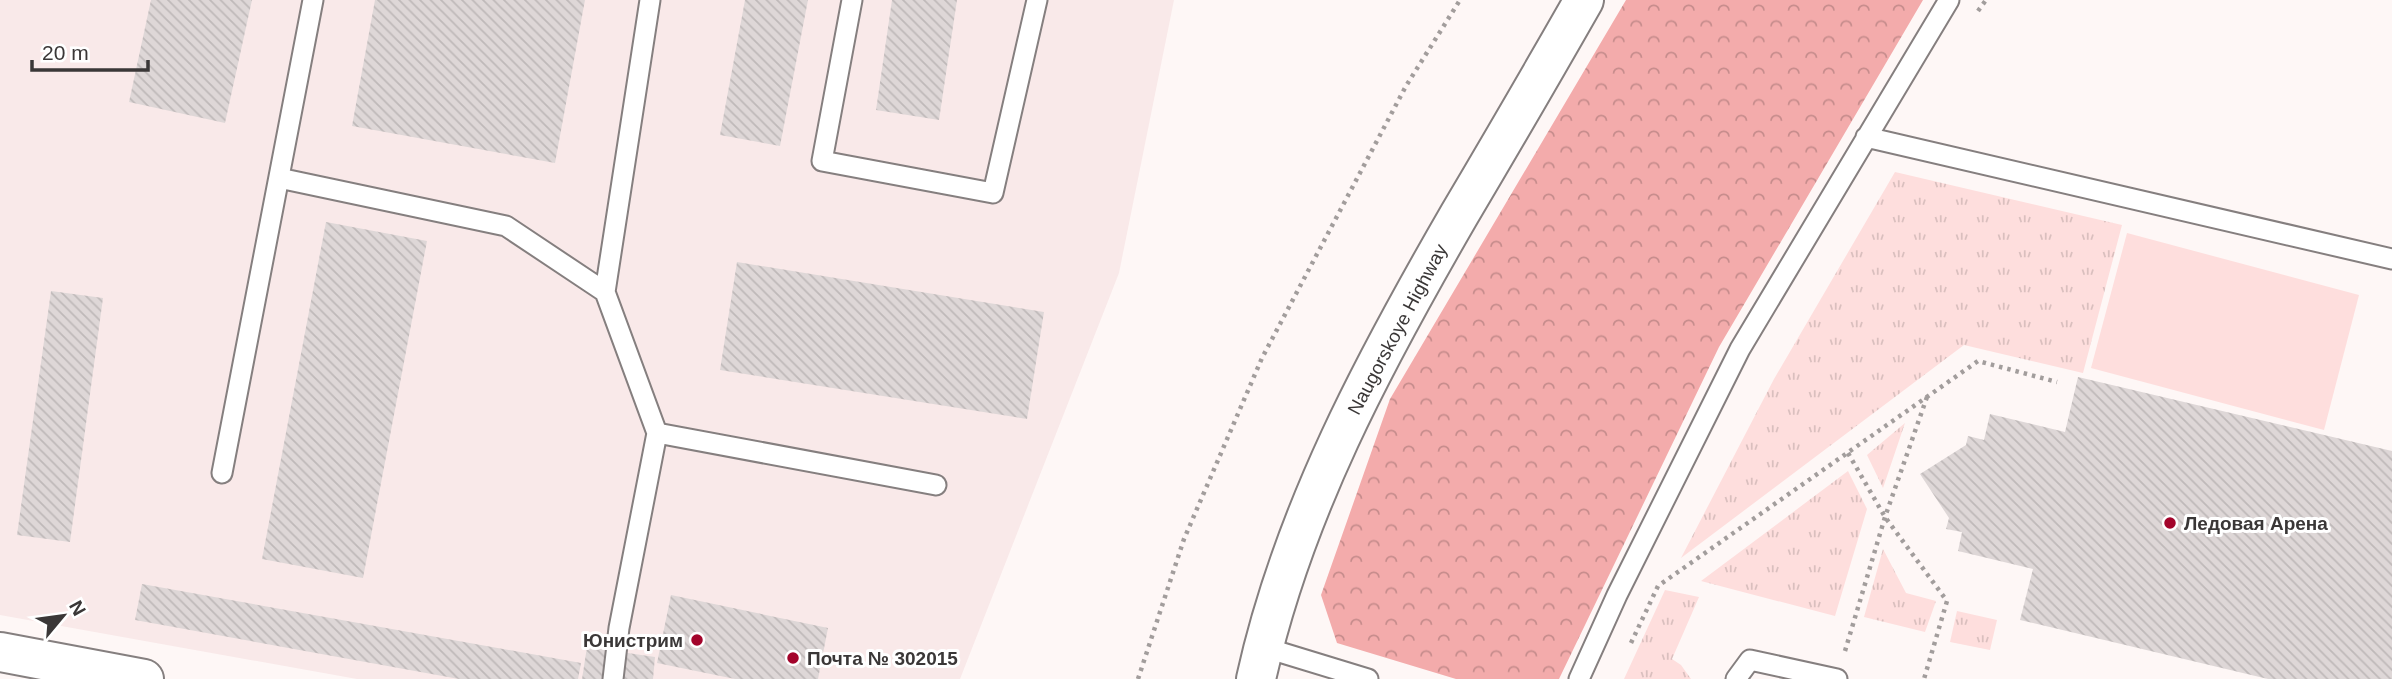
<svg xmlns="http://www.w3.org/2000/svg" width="2392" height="679" viewBox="0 0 2392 679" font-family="Helvetica,sans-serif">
<defs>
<pattern id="grass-tufts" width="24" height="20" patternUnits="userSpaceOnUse" patternTransform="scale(1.75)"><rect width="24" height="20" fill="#fededd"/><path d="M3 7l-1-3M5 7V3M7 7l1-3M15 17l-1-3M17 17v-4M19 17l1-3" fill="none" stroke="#dabfbe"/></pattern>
<pattern id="forest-crowns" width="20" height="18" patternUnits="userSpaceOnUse" patternTransform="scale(1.75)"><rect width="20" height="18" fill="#f3abab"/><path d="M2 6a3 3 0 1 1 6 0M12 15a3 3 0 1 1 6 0" fill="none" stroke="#c68c8c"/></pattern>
<pattern id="building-back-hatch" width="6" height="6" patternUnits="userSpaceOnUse" patternTransform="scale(1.75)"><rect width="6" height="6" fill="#ded7d7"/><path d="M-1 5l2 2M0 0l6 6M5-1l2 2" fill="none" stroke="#bfb9b9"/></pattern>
</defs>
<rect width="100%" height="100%" fill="#fef7f6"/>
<path fill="#f9e9e9" d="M0 0H1174L1119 273 960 679H357L0 615Z"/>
<path fill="url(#grass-tufts)" d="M1895 172 2122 225 2083 373 1964 345 1681 558 1774 379Z
M1905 423 1883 488 1867 455Z
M1848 471 1867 509 1835 616 1701 581Z
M1883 549 1906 593 1936 601 1925 632 1864 617Z
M1665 590 1699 597 1672 659 1681 665 1691 679H1624Z
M1957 611 1997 620 1990 650 1950 642Z"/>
<path fill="url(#forest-crowns)" d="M1626 0H1923L1719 347 1559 679H1456L1337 643 1321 595 1390 399Z"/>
<path fill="#fededd" d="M2127 233 2359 295 2324 430 2091 368Z"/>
<path fill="url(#building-back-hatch)" d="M151 0H252L225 123 129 102Z
M375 0H585L555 163 352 126Z
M745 0H808L780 146 720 135Z
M892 0H957L939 120 876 110Z
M326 222 427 241 363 578 262 559Z
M737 262 1044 312 1027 419 720 370Z
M51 291 103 298 70 542 17 535Z
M2078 377 2392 451V679H2268L2020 620 2033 569 1958 551 1962 532 1946 529 1949 518 1920 474 1966 445 1968 436 1984 440 1990 414 2065 432Z
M142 584 581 663 578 679H459L135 620Z
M671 595 828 628 818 679H735L657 663Z
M587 647 655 657 653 679H582Z"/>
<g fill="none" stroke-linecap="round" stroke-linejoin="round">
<defs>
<path id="service" d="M650 0 605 292 657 433
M852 0 822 161 993 193 1037 0
M1866 137 2392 259
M279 178 506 226 605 292
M222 473 313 0
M1263 647 1368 679
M613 679 619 628 657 433 936 485
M1579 679 1617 595 1740 349 1949 0
M1736 679 1750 660 1837 679"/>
<path id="minor" d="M0 652 144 679"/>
<path id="secondary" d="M1256 679C1293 512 1374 362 1459 215 1501 144 1543 72 1584 0"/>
</defs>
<use href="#service" stroke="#857f7f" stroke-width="23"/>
<use href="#minor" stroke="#857f7f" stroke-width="42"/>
<use href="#secondary" stroke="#857f7f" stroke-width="42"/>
<path stroke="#a29d9c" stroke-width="4.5" stroke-dasharray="3.5 5" stroke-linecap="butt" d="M1978 11 1986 0
M1848 453 1885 517 1947 601 1924 679
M1631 643 1658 586 1978 361 2057 382
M1845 651 1885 517 1927 397
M1138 679 1184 539 1262 358 1406 86 1460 0"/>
<use href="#service" stroke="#fff" stroke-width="19"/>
<use href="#minor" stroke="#fff" stroke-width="38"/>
<use href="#secondary" stroke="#fff" stroke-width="38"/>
</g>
<g fill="#a3042b" stroke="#fff" stroke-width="2.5">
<circle cx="2170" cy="523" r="7"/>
<circle cx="697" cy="640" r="7"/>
<circle cx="793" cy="658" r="7"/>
</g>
<g text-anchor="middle" stroke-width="6" stroke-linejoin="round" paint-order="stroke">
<g font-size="19" fill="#3a3737" stroke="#fff">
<text transform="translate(1397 329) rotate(-62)" y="7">Naugorskoye Highway</text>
</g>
<g font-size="19" font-weight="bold" fill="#3a3737" stroke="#fff" text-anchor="start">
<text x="2184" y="530">Ледовая Арена</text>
<text x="683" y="647" text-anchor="end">Юнистрим</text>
<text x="807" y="665">Почта № 302015</text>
</g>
</g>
<g transform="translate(63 616) rotate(61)" stroke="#ffffff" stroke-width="5" paint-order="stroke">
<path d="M0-5L12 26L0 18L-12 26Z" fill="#3a3737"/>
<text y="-10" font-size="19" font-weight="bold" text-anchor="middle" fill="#3a3737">N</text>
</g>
<path d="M32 60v10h116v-10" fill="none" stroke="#3a3737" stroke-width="3.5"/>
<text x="42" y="60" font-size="21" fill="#3a3737" stroke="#ffffff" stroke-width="5" paint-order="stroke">20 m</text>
</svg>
